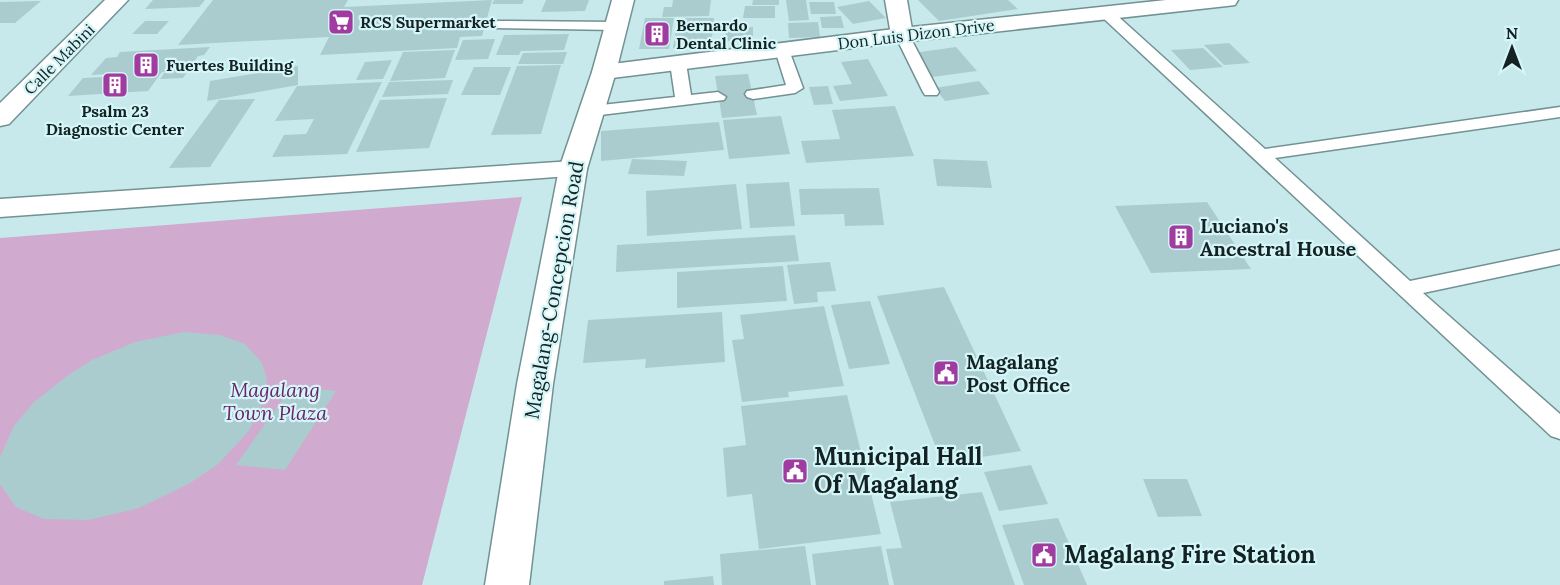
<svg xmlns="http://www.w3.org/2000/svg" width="1560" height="585" viewBox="0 0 1560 585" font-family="Lora,serif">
<rect width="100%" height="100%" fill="#c8e9eb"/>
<path fill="#d1aacf" d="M522 197 422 585H0V238Z"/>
<path fill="#abccce" d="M153 0H205L199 7 145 9Z
M213 0H348L344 7 492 0 482 36 460 37 457 48 320 55 329 37 178 45Z
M494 0H524L522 4H492Z
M546 0H589L585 11 541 12Z
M673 0H711L709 16 662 17 664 7H672Z
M753 0H779V5H752Z
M786 0H806L809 20 789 21Z
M918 0H1008L1018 9 939 21Z
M41 1 15 23H0V2Z
M869 1 886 18 853 24 837 7Z
M809 2H834L836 14H811Z
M745 6H775V18H743Z
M841 16 844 28H822L820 17Z
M645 18H674L669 49H639Z
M678 18H714L711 47 673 48Z
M145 21H169L157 34H132Z
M818 22 820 37 789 38 788 23Z
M753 27V40L725 41 726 28Z
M569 34 564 50 521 51 519 55H496L504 35Z
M495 39 488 59 455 60 463 40Z
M1229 43 1250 63 1224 65 1204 45Z
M210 47 204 55 198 56 183 78 160 79 165 72H162L148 91 68 96 83 78 123 76 126 73 91 75 106 58 117 57 120 52Z
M956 47 977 71 932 77 913 53Z
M1203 48 1223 67 1190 70 1171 50Z
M455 50 445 78 390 81 403 52Z
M567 52 563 64H518L523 53Z
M868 59 888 96 840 101 833 86 852 84 841 62Z
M392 60 383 79 356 80 365 62Z
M561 65 541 134 491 135 517 66Z
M298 66V85L207 101 210 81Z
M474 67H511L500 95H461Z
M748 74 757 115 722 118 715 76Z
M453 80 448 94 382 97 389 82Z
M979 81 990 94 945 101 935 88Z
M382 82 347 154 272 157 284 135 306 134 314 119 275 121 297 86Z
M828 86 833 104 814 105 809 87Z
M447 98 429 148 356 152 380 100Z
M255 99 210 167 169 168 219 100Z
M895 106 914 156 806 163 801 141 840 139 832 110Z
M781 116 790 154 729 159 723 120Z
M719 122 724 150 601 161V131Z
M632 159 687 161 684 176 628 174Z
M933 159 987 161 992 188 937 186Z
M789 182 795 226 750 228 746 184Z
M736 184 742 229 647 236 646 191Z
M879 188 884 225 845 226 844 214 801 215 799 189Z
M1207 202 1251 269 1151 273 1115 206Z
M795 235 799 261 616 272 617 245Z
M830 262 836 291 817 292 818 302 794 304 787 265Z
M783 266 787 301 677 308V272Z
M944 287 1021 451 942 463 877 296Z
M870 301 890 364 849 369 831 305Z
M824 306 844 386 788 392 789 397 742 402 732 340 744 339 740 315Z
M722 312 725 362 645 368 646 359 583 363 588 320Z
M184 332 220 335 245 344 262 363 267 379 261 409 248 432 217 465 190 483 139 508 88 520 44 519 16 507 0 484V457L14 426 34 402 70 374 92 360 135 342Z
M292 386 336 391 285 470 236 465Z
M847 395 881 534 759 549 752 494 727 497 723 448 746 445 741 406Z
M1031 465 1048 504 999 511 984 472Z
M1143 479H1187L1202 516 1158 517Z
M982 492 1015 585H894L886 549 902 548 890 502Z
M1058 518 1087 585H1024L1002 525Z
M805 546 811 585H722L720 554Z
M881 546 889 585H816L812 554Z
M713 576 714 585H664V581Z"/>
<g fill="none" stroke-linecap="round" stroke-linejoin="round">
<defs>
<path id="service" d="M1106 9 1111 10 1265 149 1560 107V117L1275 158 1410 281 1560 250V264L1423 293 1560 414V439L1551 436 1101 16 1099 13Z
M498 21 616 22 623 26 616 30 493 28 491 25 493 22Z
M902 31 909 35 939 92 937 95H925L923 92 895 35Z
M782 46 789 50 803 88 795 93 753 99 747 97 745 94 747 91 786 85 775 50Z
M678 58 686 63 691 95 718 92 726 97 724 100 592 116 584 111 592 106 675 97 670 63Z"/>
<path id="minor" d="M105 0H128L9 124 0 126V103Z
M885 0H907L913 35 910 40 902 42 894 40 891 35Z
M573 161 583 163 587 169 583 175 0 217V199Z"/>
<path id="tertiary" d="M1166 0H1238L1235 5 1227 6 902 42 604 79 595 77 592 72 595 67 604 65 902 28Z"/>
<path id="primary" d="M612 0H634L616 72 587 169 553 384 529 585H485L517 384 559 169 592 72Z"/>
</defs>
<use href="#service" stroke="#729193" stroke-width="3"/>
<use href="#minor" stroke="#729193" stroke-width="3"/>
<use href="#tertiary" stroke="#729193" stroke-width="3"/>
<use href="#primary" stroke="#729193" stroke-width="3"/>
<use href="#service" fill="#fff" fill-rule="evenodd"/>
<use href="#minor" fill="#fff" fill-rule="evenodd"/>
<use href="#tertiary" fill="#fff" fill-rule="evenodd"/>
<use href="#primary" fill="#fff" fill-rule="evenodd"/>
</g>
<defs>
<symbol id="supermarket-square" viewBox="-11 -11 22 22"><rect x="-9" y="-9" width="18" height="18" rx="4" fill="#a03ba0" stroke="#d5f6f8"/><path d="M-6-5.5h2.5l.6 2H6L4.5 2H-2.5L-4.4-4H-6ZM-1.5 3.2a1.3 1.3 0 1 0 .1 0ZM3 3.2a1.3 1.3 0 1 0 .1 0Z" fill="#fff"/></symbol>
<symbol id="building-square" viewBox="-11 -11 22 22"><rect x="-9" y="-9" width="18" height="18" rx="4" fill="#a03ba0" stroke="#d5f6f8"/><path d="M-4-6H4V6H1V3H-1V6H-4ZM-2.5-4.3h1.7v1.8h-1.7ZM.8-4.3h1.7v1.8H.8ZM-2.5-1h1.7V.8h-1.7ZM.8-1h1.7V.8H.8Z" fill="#fff"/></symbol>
<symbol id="civic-square" viewBox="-11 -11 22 22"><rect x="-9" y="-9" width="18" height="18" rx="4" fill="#a03ba0" stroke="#d5f6f8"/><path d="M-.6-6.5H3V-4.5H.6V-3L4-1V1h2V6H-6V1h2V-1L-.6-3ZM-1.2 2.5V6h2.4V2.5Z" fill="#fff"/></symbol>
</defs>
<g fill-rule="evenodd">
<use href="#supermarket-square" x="326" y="7" width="30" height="30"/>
<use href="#building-square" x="642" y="19" width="30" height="30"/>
<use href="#building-square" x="131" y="50" width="30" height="30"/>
<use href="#building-square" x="100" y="70" width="30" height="30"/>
<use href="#building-square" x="1166" y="222" width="30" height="30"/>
<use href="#civic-square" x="931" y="358" width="30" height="30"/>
<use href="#civic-square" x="780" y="456" width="30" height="30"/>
<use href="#civic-square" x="1029" y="540" width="30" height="30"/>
</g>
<g text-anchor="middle" stroke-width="4.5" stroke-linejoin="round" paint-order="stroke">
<g font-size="16" font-weight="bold" fill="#152223" stroke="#d5f6f8" text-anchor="start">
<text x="360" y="28">RCS Supermarket</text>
<text x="676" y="31">Bernardo<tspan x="676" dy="18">Dental Clinic</tspan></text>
<text x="166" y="71">Fuertes Building</text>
<text x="115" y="117" text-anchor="middle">Psalm 23<tspan x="115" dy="18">Diagnostic Center</tspan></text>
</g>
<g font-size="16" fill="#152223" stroke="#d5f6f8">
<text transform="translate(916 34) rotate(-7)" y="6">Don Luis Dizon Drive</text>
<text transform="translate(59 59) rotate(-45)" y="6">Calle Mabini</text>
</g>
<g font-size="20" font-weight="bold" fill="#152223" stroke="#d5f6f8" text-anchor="start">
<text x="1200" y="233">Luciano's<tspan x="1200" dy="23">Ancestral House</tspan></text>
<text x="966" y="369">Magalang<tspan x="966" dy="23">Post Office</tspan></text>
</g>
<g font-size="20" fill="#152223" stroke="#d5f6f8">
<text transform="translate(554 290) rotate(-80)" y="7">Magalang-Concepcion Road</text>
</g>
<g font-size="20" font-style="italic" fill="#692469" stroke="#d5f6f8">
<text x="275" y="397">Magalang<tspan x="275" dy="23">Town Plaza</tspan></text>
</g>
<g font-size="24" font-weight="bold" fill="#152223" stroke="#d5f6f8" text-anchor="start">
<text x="814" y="465">Municipal Hall<tspan x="814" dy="28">Of Magalang</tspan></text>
<text x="1064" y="563">Magalang Fire Station</text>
</g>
</g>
<g transform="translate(1512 48)" stroke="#d5f6f8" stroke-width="4.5" paint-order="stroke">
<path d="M0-4.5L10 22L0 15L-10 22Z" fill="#152223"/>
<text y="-9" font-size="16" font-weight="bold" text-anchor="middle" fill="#152223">N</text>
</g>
</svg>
